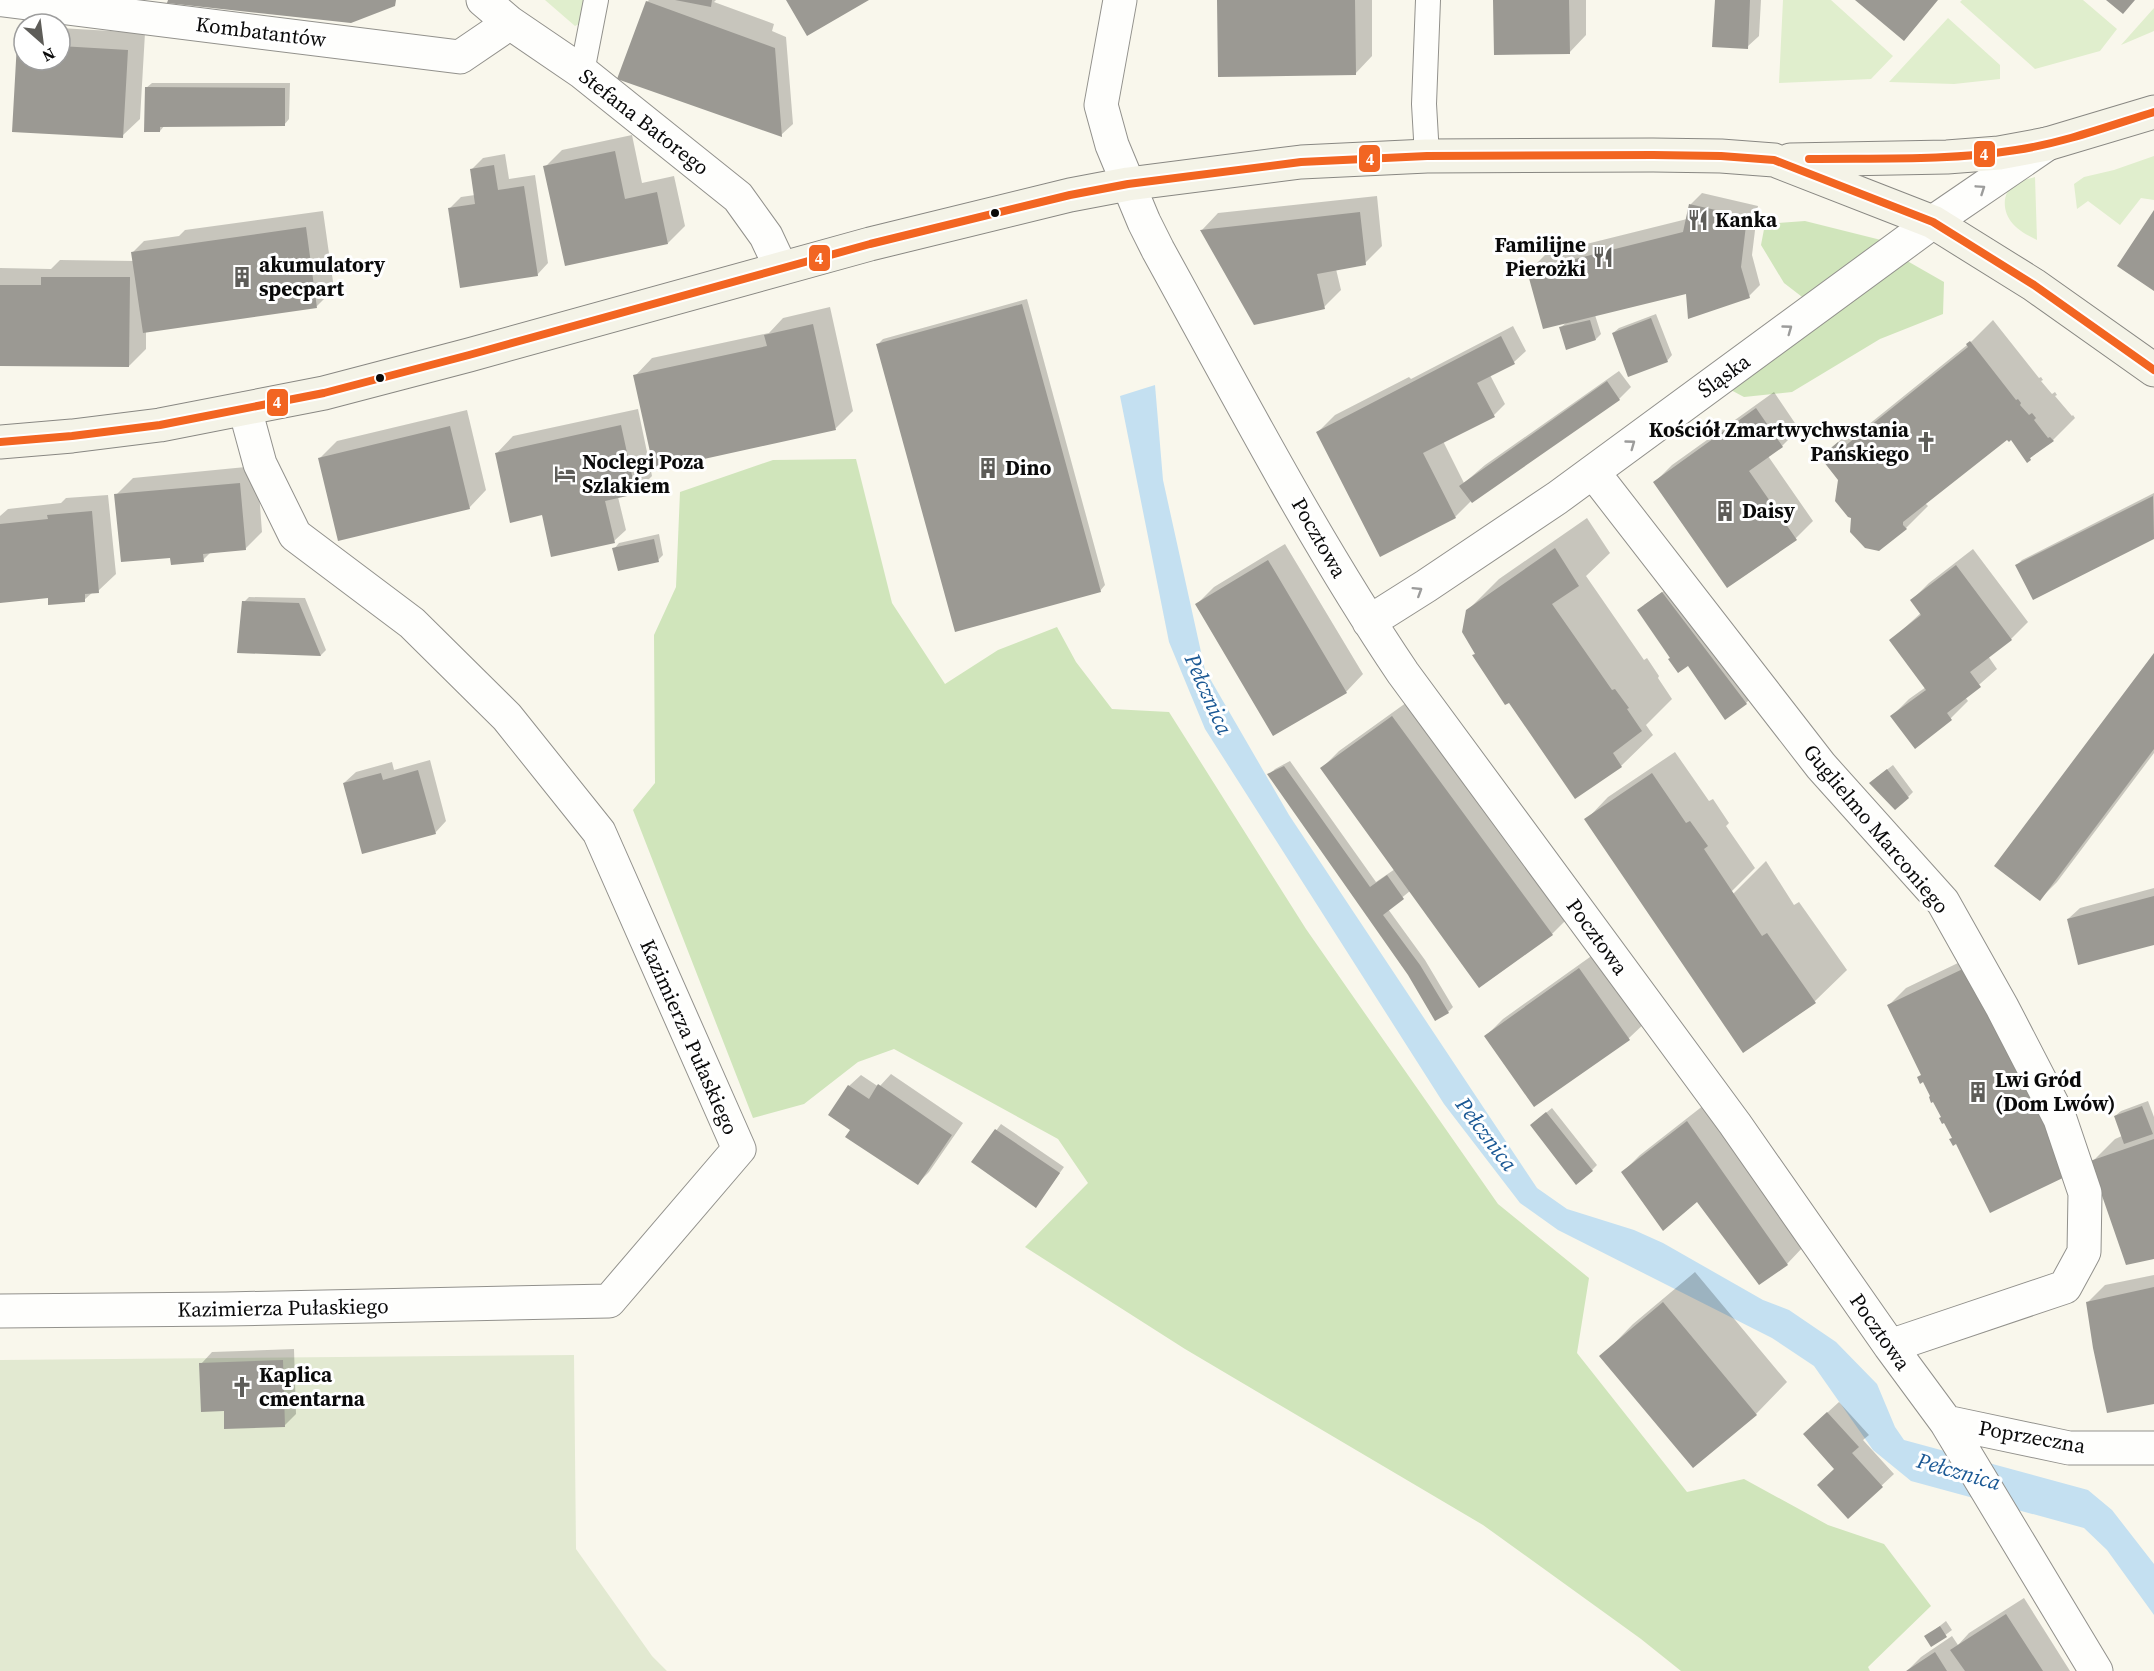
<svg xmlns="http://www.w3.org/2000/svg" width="2154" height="1671" viewBox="0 0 2154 1671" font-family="'Source Serif 4',serif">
<rect width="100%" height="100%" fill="#f9f7ec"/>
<path fill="#e0eecd" d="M545 0H586L581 23 575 26Z
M1783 0H1831L1893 56 1871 79 1779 83Z
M1962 0H2083L2117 29 2100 51 2035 69 1960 2Z
M2154 8V31L2121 45Z
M1948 18 2000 65V79L1954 84 1889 82Z
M2154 156V200L2141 198 2120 225 2088 201 2077 209 2074 184 2084 177 2114 170Z
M2035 177 2037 240C2029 236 2019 231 2013 224 2002 212 2001 192 2016 183 2021 180 2029 179 2035 177Z"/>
<path fill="#d0e5bb" d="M1805 221 1881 240 1810 303 1784 283 1761 245 1765 224Z
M1902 258 1944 282 1943 314 1880 339 1792 392 1744 397 1729 389Z
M856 459 892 603 945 684 998 650 1057 627 1076 662 1112 709 1169 712 1306 929 1498 1204 1589 1278 1577 1353 1687 1492 1744 1479 1828 1525 1884 1544 1931 1606 1868 1667 1870 1671H1681L1641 1639 1483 1525 1185 1349 1025 1247 1088 1183 1058 1139 894 1049 858 1062 804 1104 753 1118 633 810 655 783 654 635 676 587 680 492 773 460Z"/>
<path fill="#e2e9d1" d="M574 1355 576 1549 652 1656 667 1671H0V1360Z"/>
<path fill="#c4e0f1" d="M1155 385 1163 480 1205 670 1289 815 1537 1188 1567 1209 1634 1230 1663 1243 1763 1300 1789 1310 1836 1342 1877 1384 1895 1427 1904 1440 2088 1490 2112 1510 2154 1564V1615L2107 1550 2084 1528 1911 1481 1873 1450 1814 1366 1772 1338 1558 1230 1520 1203 1444 1104 1205 729 1169 642 1120 396Z"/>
<path fill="#0003" d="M649 0H716L714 2 774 24 772 31 786 37 793 124 781 135 647 2Z
M1218 0H1372V56L1355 74Z
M1495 0H1586V35L1569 53Z
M1716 0H1761L1759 36 1747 47Z
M60 28 145 33 140 119 122 136 14 130 19 44 24 39V60H60Z
M152 83H290L289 119 284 125H165L160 131 146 88Z
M632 135 642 183 674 176 685 226 668 243 545 167 562 150Z
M505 154 509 179 535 175 548 263 537 275 449 209 461 197 475 195 471 170 483 158Z
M1702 193 1758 206 1752 255 1760 285 1749 296 1688 289 1595 315 1601 334 1596 339 1561 327 1567 322 1529 271 1546 254 1687 219 1691 204Z
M1377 196 1382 246 1365 263 1336 269 1341 290 1324 307 1255 323 1202 230 1218 213Z
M323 211 334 289 317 306 146 331V349L129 366 0 365V268L51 269 60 260 134 261 133 252 144 241 179 236 185 230Z
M1027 299 1105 585 1100 591 878 344 883 339Z
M830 307 853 411 836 428 635 376 652 358 769 333 783 318Z
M1656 314 1672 355 1667 361 1613 333 1619 328Z
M1993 320 2039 378 2041 377 2043 380 2041 381 2052 394 2055 392 2057 395 2055 396 2072 416 2073 415 2075 418 2053 440 2030 458 2011 438H2008L1925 503 1928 506 1906 528 1853 516 1839 479 1822 457 1861 421 1864 425 1866 423 1868 425 1972 341Z
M1513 326 1526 351 1514 362 1490 375 1505 404 1494 415 1443 441 1464 483 1485 465 1619 371 1631 387 1619 399 1472 500 1455 517 1318 432 1335 415 1409 377 1411 379Z
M1774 392 1799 429 1782 446 1768 456 1813 521 1796 538 1727 586 1655 482 1672 465Z
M638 409 652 476 635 493 618 497 626 530 614 541 543 514 496 454 513 436Z
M467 410 486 490 469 508 320 458 337 441Z
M257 466 262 532 245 549 211 552 203 560 171 556 116 495 133 478Z
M2154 493V537L2034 598 2017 565 2022 560Z
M108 495 116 574 98 591 93 592 84 600 49 596 0 601V516L8 509 61 503 66 498Z
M1587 518 1610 553 1586 576 1644 660 1647 658 1659 676 1658 678 1672 699 1646 725 1653 735 1621 766 1477 653 1467 611 1499 579Z
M659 534 663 555 658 560 614 549 619 543Z
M1285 544 1363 674 1346 692 1197 604 1214 587Z
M1973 549 2028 622 2011 639 1988 656 1997 669 1965 697 1968 701 1951 718 1915 747 1892 716 1909 699 1926 687 1891 640 1921 613 1912 600 1929 583Z
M1668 588 1751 698 1746 703 1689 664 1672 657 1644 605Z
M249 597 305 598 326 650 321 655 239 652 244 602Z
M2154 656V753L2057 882 2040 899Z
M1410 700 1569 917 1552 934 1410 891 1388 909 1425 960 1453 1007 1448 1012 1410 974 1269 775 1275 769 1290 761 1376 882 1395 869 1322 768 1339 751Z
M1675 752 1709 801 1713 799 1729 823 1726 826 1755 868 1727 896 1729 898 1766 861 1794 905 1799 902 1847 970 1815 1001 1743 1051 1586 820 1608 797Z
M430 760 446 821 435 833 344 783 356 772 392 762 394 770Z
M1893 765 1913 792 1908 797 1876 778Z
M2154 888V944L2068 919 2080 908Z
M1985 950 2086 1157 1953 1138 1932 1096 1889 1005 1906 988Z
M1597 952 1647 1021 1629 1038 1534 1105 1486 1036 1503 1019Z
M891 1074 963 1123 929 1172 918 1183 852 1129 849 1086 861 1075 879 1087Z
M2148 1101 2154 1117V1257L2092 1162 2115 1139 2122 1136 2115 1116 2121 1111Z
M1704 1105 1804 1246 1787 1264 1759 1283 1698 1200 1623 1172 1640 1155Z
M1552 1108 1597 1165 1592 1170 1537 1120Z
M1001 1124 1064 1167 1036 1206 973 1162Z
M1695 1272 1787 1382 1756 1414 1602 1356 1633 1324Z
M2154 1275V1402L2088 1302 2105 1285Z
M294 1349 296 1414 285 1425 225 1410 201 1364 212 1352Z
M1839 1402 1869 1435 1863 1440 1894 1474 1848 1517 1836 1468 1816 1423Z
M2024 1598 2070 1671H1907L1921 1657 1952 1636 1958 1645 1969 1633Z
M1946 1621 1952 1630 1932 1645 1926 1637Z"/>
<path fill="#9b9993" d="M168 0H396L395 6 351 23 167 3Z
M675 0H712L711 7Z
M786 0H869L807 36Z
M1217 0H1355L1356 75 1218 77Z
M1493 0H1569L1570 54 1494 55Z
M1715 0H1750L1748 49 1712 47Z
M1855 0H1938L1904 41Z
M2106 0H2135L2123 14Z
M646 1 775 48 782 137 617 79Z
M17 43 24 44V60H60V46L128 50 123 138 12 132Z
M145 87 285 88V126L160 127V132H144Z
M615 151 625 199 657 192 668 244 565 266 543 166Z
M494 165 498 190 524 186 538 276 460 288 448 208 475 204 470 169Z
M1689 204 1747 217 1741 267 1750 298 1688 319 1686 294 1543 329 1527 271 1683 232Z
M2154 210V291L2117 266Z
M1360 212 1366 265 1317 274 1325 309 1254 325 1200 230Z
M306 227 317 308 143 333 131 252Z
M41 277H130L129 367 0 366V285H41Z
M1022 304 1101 592 955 632 876 344Z
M1651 318 1668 362 1628 377 1612 333Z
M1590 320 1596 340 1566 350 1559 327Z
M813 324 836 430 654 470 633 375 767 346 764 335Z
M1501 336 1515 364 1477 383 1495 417 1423 453 1456 518 1380 557 1316 432Z
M1970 341 2016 400 2018 399 2021 403 2020 405 2029 415 2032 413 2036 418 2034 420 2048 438 2050 437 2054 441 2030 458 2031 460 2027 463 2011 440 2009 442 2007 440 1903 522V525L1907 529 1879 551 1865 548 1850 532 1851 518 1848 517 1835 501 1838 480 1820 457 1838 442 1841 446 1843 444 1845 446 1968 347 1966 344Z
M1607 381 1620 400 1472 503 1459 486Z
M1756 408 1783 447 1749 471 1797 540 1727 588 1653 482Z
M621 425 636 494 605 501 615 543 551 557 542 515 510 523 495 453Z
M450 426 470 509 338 541 318 458Z
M240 483 246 550 203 554 204 562 171 565 170 558 121 562 114 494Z
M2153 496 2154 539 2033 600 2015 565Z
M92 511 99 593 85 594V602L48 605V598L0 603V524L48 519 47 515Z
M654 539 659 562 618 571 612 548Z
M1555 548 1579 586 1552 604 1612 690 1615 689 1629 708 1627 709 1642 731 1613 753 1622 767 1575 799 1509 703 1505 705 1472 655 1475 654 1462 632 1466 610Z
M1268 560 1347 693 1273 736 1195 604Z
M1956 565 2012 640 1970 672 1981 687 1947 713 1952 720 1915 749 1890 716 1926 690 1889 640 1921 615 1910 600Z
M1662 592 1747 704 1725 720 1688 666 1678 673 1668 659 1670 658 1637 610Z
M242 601 299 603 321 656 237 653Z
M2154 653V749L2040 901 1994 866Z
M1392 716 1553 935 1479 988 1320 768Z
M1284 766 1370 887 1387 875 1404 899 1383 915 1420 965 1449 1013 1435 1021 1408 975 1267 774Z
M1887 769 1909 798 1895 810 1869 783Z
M418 770 436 834 362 854 343 783 381 773 383 780Z
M1652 773 1686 823 1690 821 1708 846 1704 849 1762 936 1767 933 1816 1003 1743 1053 1584 819Z
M2154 896V945L2078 965 2067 919Z
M1967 967 2069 1175 1990 1213 1956 1144 1953 1146 1949 1139 1952 1138 1944 1123 1942 1124 1939 1118 1941 1117 1933 1102 1931 1103 1929 1097 1930 1096 1923 1082 1920 1084 1917 1077 1921 1075 1887 1005Z
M1579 968 1630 1040 1534 1107 1484 1036Z
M878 1084 952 1135 918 1185 845 1137 850 1130 828 1115 848 1085 869 1099Z
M2142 1106 2153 1134 2124 1144 2114 1116Z
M1546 1112 1593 1171 1576 1185 1530 1125Z
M1687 1121 1788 1265 1759 1285 1697 1202 1663 1231 1621 1172Z
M995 1129 1060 1173 1036 1208 971 1162Z
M2154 1139V1259L2126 1265 2090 1161Z
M2154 1287V1404L2107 1413 2093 1348 2086 1302Z
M1663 1302 1757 1415 1693 1468 1599 1356Z
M283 1360 285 1427 224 1429V1411L201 1412 199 1363Z
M1827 1412 1859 1447 1852 1453 1883 1487 1848 1519 1817 1485 1834 1469 1803 1434Z
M2006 1614 2043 1671H1965L1950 1650Z
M1940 1626 1947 1637 1931 1647 1924 1636Z
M1935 1652 1947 1671H1906Z"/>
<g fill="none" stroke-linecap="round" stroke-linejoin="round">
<defs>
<path id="lane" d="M582 72 596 0
M1427 156 1424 104 1428 0"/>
<path id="street" d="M3 0 460 57 510 23
M483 0 510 23 582 72 738 197 766 236 781 268
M1120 0 1101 105 1112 145 1144 222 1158 250C1237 393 1312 538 1403 673L1735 1124 1890 1346 1946 1422 2096 1671
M1593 472 1821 766 1943 902 2002 1007 2060 1119 2085 1193 2084 1252 2065 1287 1890 1346
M1369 622 1426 586 1557 498 1933 222 2047 144
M0 1311 226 1309 609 1301 739 1149 599 832 507 717 412 623 295 535 260 464 245 409
M1946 1422 2069 1448H2154"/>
<path id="secondary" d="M1790 160 1947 157 1999 153 2047 144 2154 112
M0 442 72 436 160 425 324 393 469 355 870 244 1070 195 1128 184 1301 162 1427 156 1653 155 1721 156 1774 160 1933 222 2034 285 2154 370"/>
</defs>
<use href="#lane" stroke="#92918c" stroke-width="26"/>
<use href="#street" stroke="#92918c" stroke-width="35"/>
<use href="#secondary" stroke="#888782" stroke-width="35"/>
<use href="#lane" stroke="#fefefc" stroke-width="24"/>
<use href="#street" stroke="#fefefc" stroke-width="33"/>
<use href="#secondary" stroke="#f4f3e7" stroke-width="33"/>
<defs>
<path id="bus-1" d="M1809 159C1878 158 1948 161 2016 150 2063 143 2109 126 2154 112
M0 442 72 436 160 425 324 393 469 355 870 244 1070 195 1128 184 1301 162 1427 156 1653 155 1721 156 1774 160 1933 222 2034 285 2154 370"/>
</defs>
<use href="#bus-1" stroke="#fff" stroke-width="12"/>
<use href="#bus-1" stroke="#f26522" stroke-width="8"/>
</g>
<defs><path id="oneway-chevron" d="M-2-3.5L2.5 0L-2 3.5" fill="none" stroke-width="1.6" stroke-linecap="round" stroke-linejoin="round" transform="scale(1.5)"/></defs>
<g stroke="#9c9c9b">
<use href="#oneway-chevron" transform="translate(1981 189) rotate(-34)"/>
<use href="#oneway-chevron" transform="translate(1788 329) rotate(-36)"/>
<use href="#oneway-chevron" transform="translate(1631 444) rotate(-36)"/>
<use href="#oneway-chevron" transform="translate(1418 591) rotate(-32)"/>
</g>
<defs>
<symbol id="restaurant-bare" viewBox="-9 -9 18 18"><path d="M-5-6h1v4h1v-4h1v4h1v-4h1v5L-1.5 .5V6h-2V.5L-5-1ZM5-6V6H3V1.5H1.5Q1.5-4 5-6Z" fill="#5e5d59" stroke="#fff" stroke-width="2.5" paint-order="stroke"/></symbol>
<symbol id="building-bare" viewBox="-9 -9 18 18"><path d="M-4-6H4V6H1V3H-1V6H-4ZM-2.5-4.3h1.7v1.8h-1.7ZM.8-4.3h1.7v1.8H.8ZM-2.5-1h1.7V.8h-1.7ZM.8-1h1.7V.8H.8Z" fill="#5e5d59" stroke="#fff" stroke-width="2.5" paint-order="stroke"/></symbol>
<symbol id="church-bare" viewBox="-9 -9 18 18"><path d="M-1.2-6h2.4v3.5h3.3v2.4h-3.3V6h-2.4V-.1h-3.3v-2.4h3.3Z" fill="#5e5d59" stroke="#fff" stroke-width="2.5" paint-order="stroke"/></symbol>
<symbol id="hotel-bare" viewBox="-9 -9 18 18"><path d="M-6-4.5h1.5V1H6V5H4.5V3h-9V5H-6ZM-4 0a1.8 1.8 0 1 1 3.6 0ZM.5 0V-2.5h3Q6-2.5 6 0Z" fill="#5e5d59" stroke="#fff" stroke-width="2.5" paint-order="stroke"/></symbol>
</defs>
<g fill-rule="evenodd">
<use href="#restaurant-bare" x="1683" y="205" width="30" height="30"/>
<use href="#restaurant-bare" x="1588" y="242" width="30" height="30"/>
<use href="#building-bare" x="227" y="262" width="30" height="30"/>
<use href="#church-bare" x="1911" y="427" width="30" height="30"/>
<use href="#building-bare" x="973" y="453" width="30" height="30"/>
<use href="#hotel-bare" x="550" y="459" width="30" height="30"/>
<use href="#building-bare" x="1710" y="496" width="30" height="30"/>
<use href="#building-bare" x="1963" y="1077" width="30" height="30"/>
<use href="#church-bare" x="227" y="1372" width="30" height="30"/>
</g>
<g fill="#0a0a0a" stroke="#fff" stroke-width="2">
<circle cx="995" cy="213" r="5"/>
<circle cx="380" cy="378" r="5"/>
</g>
<g text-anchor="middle" stroke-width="6" stroke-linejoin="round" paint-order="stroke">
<g font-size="21" fill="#0a0a0a" stroke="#fff">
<text transform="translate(261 32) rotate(7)" y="7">Kombatantów</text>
<text transform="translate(644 122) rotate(38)" y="7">Stefana Batorego</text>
<text transform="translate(1724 376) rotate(-36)" y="7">Śląska</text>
<text transform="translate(1319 538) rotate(60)" y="7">Pocztowa</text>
<text transform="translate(1876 829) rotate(50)" y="7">Guglielmo Marconiego</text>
<text transform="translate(1597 937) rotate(54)" y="7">Pocztowa</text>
<text transform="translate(689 1037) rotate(66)" y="7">Kazimierza Pułaskiego</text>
<text transform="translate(283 1308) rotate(-1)" y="7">Kazimierza Pułaskiego</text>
<text transform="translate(1880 1332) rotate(55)" y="7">Pocztowa</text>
<text transform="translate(2032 1437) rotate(10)" y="7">Poprzeczna</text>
</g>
<g font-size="21" font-weight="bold" fill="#0a0a0a" stroke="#fff" text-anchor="start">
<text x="1715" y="227">Kanka</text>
<text x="1586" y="252" text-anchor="end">Familijne<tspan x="1586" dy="24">Pierożki</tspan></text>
<text x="259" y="272">akumulatory<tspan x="259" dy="24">specpart</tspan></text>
<text x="1909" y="437" text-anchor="end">Kościół Zmartwychwstania<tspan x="1909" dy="24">Pańskiego</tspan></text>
<text x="582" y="469">Noclegi Poza<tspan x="582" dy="24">Szlakiem</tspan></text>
<text x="1005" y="475">Dino</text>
<text x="1742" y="518">Daisy</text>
<text x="1995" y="1087">Lwi Gród<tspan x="1995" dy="24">(Dom Lwów)</tspan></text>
<text x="259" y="1382">Kaplica<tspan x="259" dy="24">cmentarna</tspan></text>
</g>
<g font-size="22" font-style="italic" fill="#1a5894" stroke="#fff">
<text transform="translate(1209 694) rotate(66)" y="8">Pełcznica</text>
<text transform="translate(1487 1134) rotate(53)" y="8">Pełcznica</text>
<text transform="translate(1959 1471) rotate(16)" y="8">Pełcznica</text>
</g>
</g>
<g stroke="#fff" stroke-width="2">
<rect x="1973" y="140" width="23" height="28" rx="6" fill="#f26522"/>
<rect x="1358" y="144" width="23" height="29" rx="6" fill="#f26522"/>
<rect x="808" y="244" width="23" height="28" rx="6" fill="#f26522"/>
<rect x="266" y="388" width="23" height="29" rx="6" fill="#f26522"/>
</g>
<g font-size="16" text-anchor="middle" font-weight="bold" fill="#fff">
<text x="1984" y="160">4</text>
<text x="1370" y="165">4</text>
<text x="819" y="264">4</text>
<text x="277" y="408">4</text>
</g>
<g transform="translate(42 42) rotate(152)"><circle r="28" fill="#ffffff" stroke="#9d9d9d" stroke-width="1.5"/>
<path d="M0-4.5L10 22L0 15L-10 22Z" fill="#5e5d59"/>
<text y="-9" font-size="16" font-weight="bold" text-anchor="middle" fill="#0a0a0a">N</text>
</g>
</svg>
